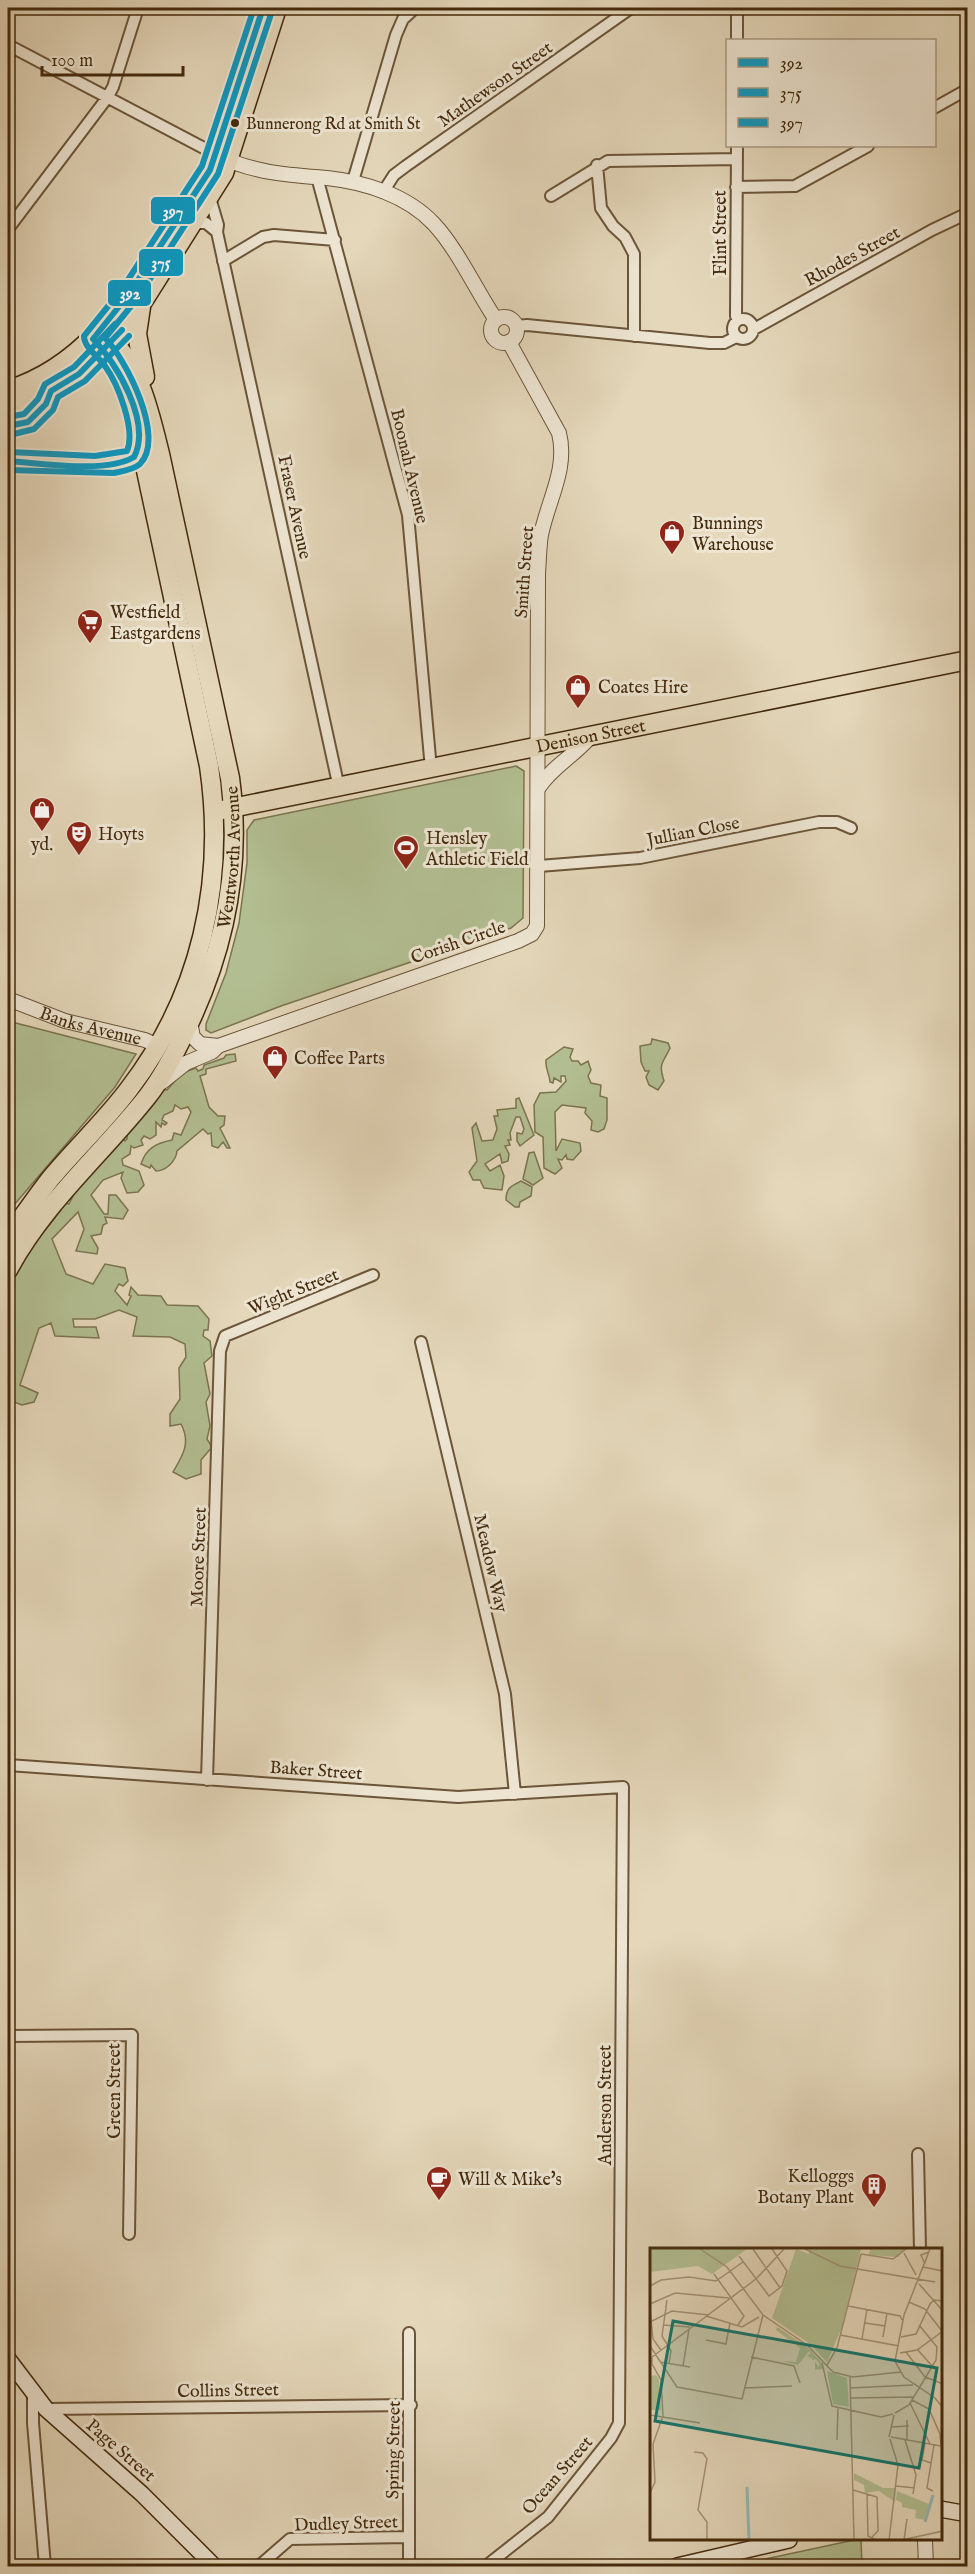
<svg xmlns="http://www.w3.org/2000/svg" width="975" height="2574" viewBox="0 0 975 2574" font-family="'IM FELL English',serif">
<rect width="100%" height="100%" fill="#e4d7ba"/>
<filter id="stains"><feTurbulence type="fractalNoise" baseFrequency=".00333" numOctaves="4"/><feColorMatrix values="0 0 0 0 .2 0 0 0 0 .09 0 0 0 0 .02 0 0 0 .5 -.17"/></filter>
<radialGradient id="worn" r=".72"><stop offset=".6" stop-color="#630" stop-opacity="0"/><stop offset="1" stop-color="#630" stop-opacity=".3"/></radialGradient>
<path fill="#b2be91" stroke="#7b744f" stroke-width="1.5" d="M516 766 524 771 523 918 511 928 281 1006 211 1033 206 1030V1024L226 973 239 923 247 863V830L254 820Z
M8 1021 136 1054 115 1087 8 1212Z
M652 1039 668 1043 670 1048C663 1064 658 1062 664 1081L658 1090 649 1085 646 1077 649 1071H645L641 1062 640 1046 651 1044Z
M564 1047 573 1049 570 1057 572 1061H578L581 1065 588 1061 591 1070 588 1076 591 1083 601 1085 600 1096 607 1098V1120L604 1129 598 1132 591 1130 592 1121 585 1113 586 1108 562 1105 555 1112 556 1151 562 1139 580 1143 581 1151 573 1160 567 1159 566 1155 562 1160 558 1159 562 1168 555 1174 544 1168 543 1137 535 1132 534 1105 540 1093 556 1092 566 1081 565 1076H561V1082L554 1078 553 1083 550 1082C550 1074 545 1070 546 1060Z
M235 1054 236 1061 206 1069V1074L200 1076 209 1107 218 1116H225L224 1125 220 1128 230 1148H227L223 1142 218 1148 212 1146 211 1133 208 1134 203 1129 177 1151C176 1161 166 1171 156 1171L151 1165 150 1168 141 1164C146 1148 157 1143 172 1140L174 1133 181 1135 191 1112 188 1107 181 1109 175 1105 173 1111 164 1115 162 1120 167 1123 165 1125 162 1123 161 1127 156 1122V1135L150 1139 144 1136 141 1140 143 1145 134 1148 131 1146 130 1154 122 1159 123 1165 139 1171 144 1185 138 1192 127 1193 121 1178 123 1172 103 1180 91 1195 104 1214H108L109 1195H116L128 1210 123 1219 105 1217 107 1223 103 1225 101 1234 91 1236 98 1248 97 1254 76 1251 84 1229 78 1212 52 1239 66 1274 93 1284 105 1264 125 1268 128 1281 123 1286 119 1284 115 1291 127 1305 131 1296 129 1295 131 1287 138 1295 161 1296 167 1305 198 1306 209 1319 208 1330H204L203 1336 210 1341 212 1356 204 1363 210 1394 206 1402 210 1426 207 1439 212 1447 201 1460V1474L186 1479 173 1472C183 1455 191 1443 181 1424L170 1426V1414L180 1399 179 1368 186 1357 185 1344 170 1337 133 1336 137 1317 119 1310 95 1319H73L74 1327H96L99 1338 55 1336 51 1323 39 1328 20 1385 38 1393 34 1402 22 1405 11 1401 12 1388 8 1394V1282L10 1284 13 1281 9 1277 23 1263V1258L61 1210 63 1203 69 1204 75 1192 123 1137 125 1141 127 1139V1133L152 1106 157 1089 167 1090 182 1073 196 1068 198 1071 203 1069 204 1065 224 1058 226 1055Z
M519 1098 534 1135 520 1146 517 1141V1133L522 1134 524 1129 520 1117H516L510 1133 511 1140H508L510 1145 505 1146 509 1154 508 1161 502 1163 500 1154 485 1164 490 1171 500 1165 504 1176 502 1190 484 1188 480 1180H473L469 1172 477 1161 472 1128 476 1123 482 1141 493 1140 497 1129 494 1116H498L497 1110 516 1108V1099Z
M534 1152 543 1178 533 1185 523 1179 529 1153Z
M521 1181 532 1187 531 1196 520 1202 519 1207H515L506 1200C506 1188 511 1186 521 1181Z
M854 2540H861L862 2566H733Z"/>
<g fill="none" stroke-linecap="round" stroke-linejoin="round">
<defs>
<path id="minor" d="M737 8V40
M8 45 217 155
M934 108 968 89
M737 146 736 316 738 320
M597 165 601 208 613 226 625 237 634 254V336
M317 177 408 515 431 769
M353 181 396 35 403 19 415 8
M736 187 795 186 868 146
M383 192 394 175 406 166 631 8
M551 196 608 161 737 159
M210 198 218 225 217 232 339 788
M194 223H206L217 232
M8 229 107 98 113 87 138 8
M223 261 263 237 274 235 335 240
M733 329a10 10 0 1 1 20 0a10 10 0 1 1-20 0Z
M516 326 527 325 710 343H724L736 337
M754 329 932 230 968 213
M539 866 640 858 819 822H837L851 828
M421 1342 505 1694 515 1794
M8 1765 458 1797 623 1787 619 2423 611 2438 548 2517 486 2566
M207 1780 220 1351 225 1336 373 1275
M8 2036 132 2035 129 2234
M918 2154 920 2250
M33 2394V2423L45 2566
M46 2409 411 2405
M259 2566 290 2539 408 2537
M409 2566V2333"/>
<g id="tertiary">
<path d="M220 156C252 173 291 175 327 178 364 182 407 195 434 224 458 250 476 290 496 320"/>
<circle cx="504" cy="330" r="13"/>
<path d="M539 787C553 766 574 756 590 737"/>
<path id="s1" d="M8 999 65 1021 145 1040 158 1046"/>
<path d="M190 1022 193 1037 200 1044 218 1046 518 941 532 934 537 926 538 573C539 561 539 547 541 535 548 500 568 469 559 433L509 342"/>
<path d="M162 1082 186 1063 212 1052 218 1046"/>
<path d="M925 2540 926 2566"/>
</g>
<path id="secondary" d="M8 2359 46 2409 142 2494 214 2566
M940 2509 968 2514
M677 2566 789 2540"/>
<g id="primary">
<path d="M141 307 137 334 145 377"/>
<path d="M8 390C85 366 125 301 168 237 185 211 205 184 217 155 235 107 247 56 263 8"/>
<path d="M8 407 51 391 79 374 114 341 144 300 224 173 277 8"/>
<path id="s2" d="M222 810 968 660"/>
<path d="M8 1237C22 1218 36 1197 51 1178 76 1148 105 1121 129 1089 201 995 226 882 209 766L135 419C127 385 118 363 93 339"/>
<path id="s3" d="M8 1270C43 1204 101 1155 147 1097 163 1077 175 1053 186 1030 225 950 242 866 230 778L160 454C148 405 140 366 102 329"/>
</g>
</defs>
<use href="#minor" stroke="#6c5538" stroke-width="14"/>
<use href="#tertiary" stroke="#6c5538" stroke-width="16"/>
<use href="#secondary" stroke="#442a0d" stroke-width="18"/>
<use href="#primary" stroke="#442a0d" stroke-width="21"/>
<use href="#minor" stroke="#ede5d2" stroke-width="10"/>
<use href="#tertiary" stroke="#ede5d2" stroke-width="14"/>
<use href="#secondary" stroke="#ede5d2" stroke-width="15"/>
<use href="#primary" stroke="#e4d7ba" stroke-width="18"/>
<defs>
<path id="bus-1" d="M8 426 28 422 46 404 51 391 79 374 122 330
M8 461C41 463 105 474 134 457 152 423 117 363 93 339L129 294 210 170 263 8"/>
<path id="bus-2" d="M10 435 34 429 53 410 58 397 85 381 129 336
M8 470 114 473C123 471 133 470 140 464 166 438 126 359 105 338L137 299 218 174 272 11"/>
<path id="bus-3" d="M8 417 24 414 38 399 45 384 74 367 115 324
M9 452 95 456 127 451C136 430 118 384 105 366 99 357 84 348 84 336L122 289 202 166 254 8"/>
</defs>
<use href="#bus-1" stroke="#ede5d2" stroke-width="10"/>
<use href="#bus-2" stroke="#ede5d2" stroke-width="10"/>
<use href="#bus-3" stroke="#ede5d2" stroke-width="10"/>
<use href="#bus-1" stroke="#0e99c2" stroke-width="6"/>
<use href="#bus-2" stroke="#0e99c2" stroke-width="6"/>
<use href="#bus-3" stroke="#0e99c2" stroke-width="6"/>
</g>
<defs>
<symbol id="shop-pin" viewBox="-11 -11 22 30"><path d="M0 17L-7.5 6A9.5 9.5 0 1 1 7.5 6Z" fill="#8f2418" stroke="#ede5d2"/><path d="M-5-2.5h2.3a2.7 3.5 0 0 1 5.4 0H5L5.5 6h-11ZM-1.5-2.5h3a1.5 2.3 0 0 0-3 0Z" fill="#fff"/></symbol>
<symbol id="supermarket-pin" viewBox="-11 -11 22 30"><path d="M0 17L-7.5 6A9.5 9.5 0 1 1 7.5 6Z" fill="#8f2418" stroke="#ede5d2"/><path d="M-6-5.5h2.5l.6 2H6L4.5 2H-2.5L-4.4-4H-6ZM-1.5 3.2a1.3 1.3 0 1 0 .1 0ZM3 3.2a1.3 1.3 0 1 0 .1 0Z" fill="#fff"/></symbol>
<symbol id="theatre-pin" viewBox="-11 -11 22 30"><path d="M0 17L-7.5 6A9.5 9.5 0 1 1 7.5 6Z" fill="#8f2418" stroke="#ede5d2"/><path d="M-5-5.5Q0-4 5-5.5V0Q5 5 0 6Q-5 5-5 0ZM-3.3-2.5H-1v1.5H-3.3ZM1-2.5H3.3v1.5H1ZM-2.8 1Q0 5.5 2.8 1Z" fill="#fff"/></symbol>
<symbol id="stadium-pin" viewBox="-11 -11 22 30"><path d="M0 17L-7.5 6A9.5 9.5 0 1 1 7.5 6Z" fill="#8f2418" stroke="#ede5d2"/><path d="M0-5a6.5 5 0 1 0 0 10a6.5 5 0 1 0 0-10ZM-3.5-1.8h7v3.6h-7Z" fill="#fff"/></symbol>
<symbol id="cafe-pin" viewBox="-11 -11 22 30"><path d="M0 17L-7.5 6A9.5 9.5 0 1 1 7.5 6Z" fill="#8f2418" stroke="#ede5d2"/><path d="M-5.5-4.5H6V0H3Q3 3.5 0 3.5H-2.5Q-5.5 3.5-5.5 0ZM3-3.2v2h1.7v-2ZM-6 4.5H4V6H-6Z" fill="#fff"/></symbol>
<symbol id="building-pin" viewBox="-11 -11 22 30"><path d="M0 17L-7.5 6A9.5 9.5 0 1 1 7.5 6Z" fill="#8f2418" stroke="#ede5d2"/><path d="M-4-6H4V6H1V3H-1V6H-4ZM-2.5-4.3h1.7v1.8h-1.7ZM.8-4.3h1.7v1.8H.8ZM-2.5-1h1.7V.8h-1.7ZM.8-1h1.7V.8H.8Z" fill="#fff"/></symbol>
</defs>
<g fill-rule="evenodd">
<use href="#shop-pin" x="657" y="518" width="30" height="40"/>
<use href="#supermarket-pin" x="75" y="607" width="30" height="40"/>
<use href="#shop-pin" x="563" y="672" width="30" height="40"/>
<use href="#shop-pin" x="27" y="795" width="30" height="40"/>
<use href="#theatre-pin" x="64" y="819" width="30" height="40"/>
<use href="#stadium-pin" x="391" y="833" width="30" height="40"/>
<use href="#shop-pin" x="260" y="1043" width="30" height="40"/>
<use href="#cafe-pin" x="424" y="2164" width="30" height="40"/>
<use href="#building-pin" x="859" y="2171" width="30" height="40"/>
</g>
<circle fill="#442a0d" stroke="#ede5d2" stroke-width="2" cx="235" cy="123" r="5"/>
<g text-anchor="middle" stroke-width="6" stroke-linejoin="round" paint-order="stroke">
<g font-size="16" fill="#442a0d" stroke="#ede5d2" text-anchor="start">
<text x="246" y="129">Bunnerong Rd at Smith St</text>
</g>
<g font-size="18" fill="#442a0d" stroke="#ede5d2">
<text transform="translate(495 84) rotate(-35)" y="6">Mathewson Street</text>
<text transform="translate(720 233) rotate(-90)" y="6">Flint Street</text>
<text transform="translate(852 256) rotate(-29)" y="6">Rhodes Street</text>
<text transform="translate(410 466) rotate(77)" y="6">Boonah Avenue</text>
<text transform="translate(295 507) rotate(78)" y="6">Fraser Avenue</text>
<text transform="translate(524 572) rotate(-86)" y="6">Smith Street</text>
<text dy="6" stroke="none"><textPath href="#s2" startOffset="376">Denison Street</textPath></text>
<text transform="translate(693 831) rotate(-11)" y="6">Jullian Close</text>
<text dy="6" stroke="none"><textPath href="#s3" startOffset="480">Wentworth Avenue</textPath></text>
<text transform="translate(458 942) rotate(-19)" y="6">Corish Circle</text>
<text dy="6" stroke="none"><textPath href="#s1" startOffset="87">Banks Avenue</textPath></text>
<text transform="translate(293 1291) rotate(-22)" y="6">Wight Street</text>
<text transform="translate(198 1557) rotate(-88)" y="6">Moore Street</text>
<text transform="translate(491 1563) rotate(77)" y="6">Meadow Way</text>
<text transform="translate(316 1770) rotate(4)" y="6">Baker Street</text>
<text transform="translate(114 2091) rotate(-90)" y="6">Green Street</text>
<text transform="translate(605 2105) rotate(-90)" y="6">Anderson Street</text>
<text transform="translate(228 2390) rotate(-1)" y="6">Collins Street</text>
<text transform="translate(121 2450) rotate(41)" y="6">Page Street</text>
<text transform="translate(393 2450) rotate(-89)" y="6">Spring Street</text>
<text transform="translate(557 2475) rotate(-49)" y="6">Ocean Street</text>
<text transform="translate(346 2523) rotate(-2)" y="6">Dudley Street</text>
</g>
<g font-size="18" fill="#442a0d" stroke="#ede5d2" text-anchor="start">
<text x="692" y="529">Bunnings<tspan x="692" dy="21">Warehouse</tspan></text>
<text x="110" y="618">Westfield<tspan x="110" dy="21">Eastgardens</tspan></text>
<text x="598" y="693">Coates Hire</text>
<text x="98" y="840">Hoyts</text>
<text x="426" y="844">Hensley<tspan x="426" dy="21">Athletic Field</tspan></text>
<text x="42" y="850" text-anchor="middle">yd.</text>
<text x="294" y="1064">Coffee Parts</text>
<text x="854" y="2182" text-anchor="end">Kelloggs<tspan x="854" dy="21">Botany Plant</tspan></text>
<text x="458" y="2185">Will &amp; Mike's</text>
</g>
</g>
<g transform="translate(650 2248)">
<rect width="292" height="292" fill="#e4d7ba"/>
<path d="M0 1H97L62 26 48 18 0 24ZM146 1 159 6V1H211L192 79 177 114 160 96 122 70ZM220 1H256L248 9 219 7ZM127 79 156 98 173 116 175 125 173 121 165 122V113L168 118 170 117 166 111 162 112 163 107 161 111 157 107 161 106 159 103 148 117 132 113 146 114 150 100 126 82ZM177 123 197 130 199 159 183 156ZM6 127 9 131 11 162H0V128ZM204 225 233 240H246L245 254 229 243 215 245 214 237 204 232ZM247 243 279 256 275 272 265 270 266 262 252 259V255L246 252Z" fill="#b2be91"/>
<path fill="none" stroke="#97b8b6" stroke-width="3" d="M97 239 99 292M275 274 283 247"/>
<path fill="none" stroke="#a49275" stroke-width="1.5" d="M50 1 77 19 113 67 157 97 183 124 203 129 251 124M103 1 130 40M155 1 190 18 285 34M280 1 254 67 245 113 254 129 285 150 293 160M254 5 266 27M211 6 243 11 256 1M89 8 119 48 132 38 137 23 122 1M275 16 271 7 279 4M273 19 293 23M64 26 94 68 88 77M269 36 293 63M0 38 11 32 39 29 66 33 93 14M17 52 12 88 21 103 19 116M259 54 275 61 292 83M0 56 25 45 79 50M198 58 250 68 252 72M0 62 3 91 11 102M56 68 92 79 109 69M0 74 22 63 59 67M215 75 235 78M13 77 40 79M190 87 249 98M233 89 237 65M251 89 266 86 280 56 284 52 293 53M212 91 217 61M56 92 76 96 80 75M0 98 27 139 92 151 113 67M267 101 283 119M256 104 275 129 293 136M250 105 267 102 293 83M101 109 144 118 150 135M10 114 40 119M172 115 182 158 231 169 243 166M177 117 187 100 211 6M33 118 39 81M200 128 204 292M94 140 142 138M200 140 263 137M200 150 263 149M262 152 279 161 290 186 291 198M260 155 280 196M245 165 259 157 286 112 287 99 269 77M0 167 50 175M257 172V192M241 179 259 178M239 189 244 167M241 189 291 198M187 192 188 159M255 192 266 227 263 246M275 195 272 212 281 215M44 204 53 205 57 211 48 262 57 274V292M246 238 265 240M203 242 227 249 228 283 222 289M283 243 277 240 284 197M0 245 5 234 3 196 13 168 11 132 2 116V109L106 31 134 1M217 245 218 288 226 292M239 292 248 217 240 191M252 292 293 283M254 292 257 271"/>
<path fill="#0f766e" fill-opacity="0.15" stroke="#0f766e" stroke-width="3" d="M23 73 287 120 269 220 5 173Z"/>
<rect width="292" height="292" fill="none" stroke="#442a0d" stroke-width="3"/>
</g>
<g stroke="#ede5d2" stroke-width="2">
<rect x="150" y="196" width="46" height="29" rx="6" fill="#0e99c2"/>
<rect x="138" y="248" width="46" height="29" rx="6" fill="#0e99c2"/>
<rect x="107" y="279" width="45" height="28" rx="6" fill="#0e99c2"/>
</g>
<g font-size="16" text-anchor="middle" font-weight="bold" fill="#fff">
<text x="173" y="217">397</text>
<text x="161" y="268">375</text>
<text x="130" y="299">392</text>
</g>
<rect width="975" height="2574" fill="none" stroke="#e4d7ba" stroke-width="30"/>
<rect x="9" y="9" width="957" height="2556" fill="none" stroke="#442a0d" stroke-width="3"/>
<rect x="15" y="15" width="945" height="2544" fill="none" stroke="#442a0d" stroke-width="1.5"/>
<rect x="726" y="39" width="210" height="108" fill="#ede5d2" stroke="#a99a83" stroke-width="1.5"/>
<rect x="738" y="58" width="30" height="9" fill="#0e99c2" stroke="#a99a83" stroke-width="1.5"/>
<text x="780" y="69" font-size="18" fill="#442a0d">392</text>
<rect x="738" y="88" width="30" height="9" fill="#0e99c2" stroke="#a99a83" stroke-width="1.5"/>
<text x="780" y="99" font-size="18" fill="#442a0d">375</text>
<rect x="738" y="118" width="30" height="9" fill="#0e99c2" stroke="#a99a83" stroke-width="1.5"/>
<text x="780" y="129" font-size="18" fill="#442a0d">397</text>
<path d="M42 66v9h141v-9" fill="none" stroke="#442a0d" stroke-width="3"/>
<text x="51" y="66" font-size="18" fill="#442a0d" stroke="#ede5d2" stroke-width="4.5" paint-order="stroke">100 m</text>
<rect width="100%" height="100%" filter="url(#stains)"/>
<rect width="100%" height="100%" fill="url(#worn)"/>
</svg>
